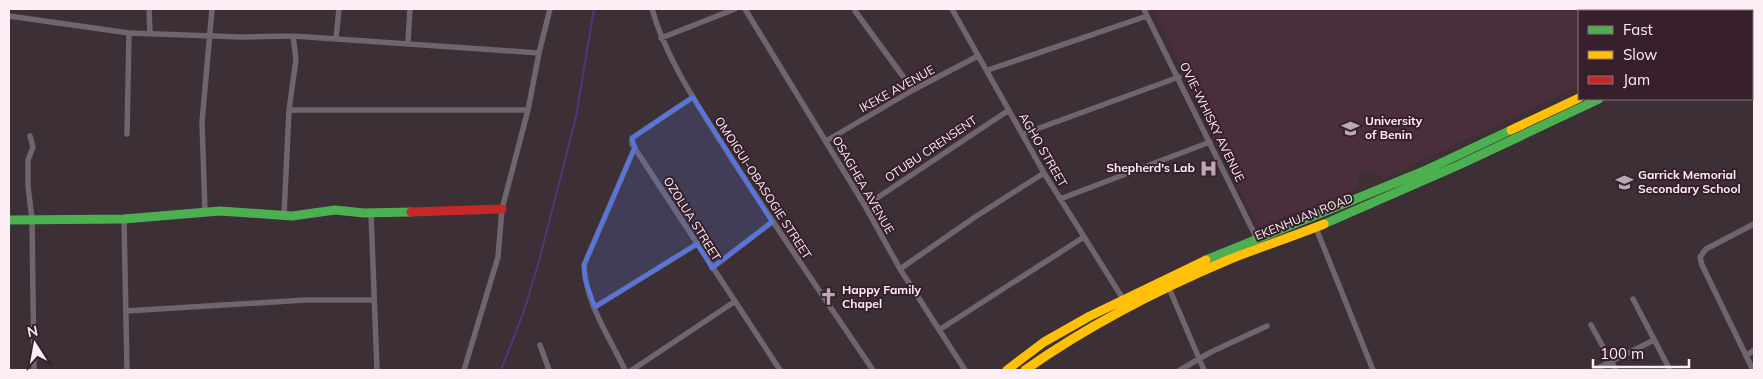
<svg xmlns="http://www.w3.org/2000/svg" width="1763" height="379" viewBox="0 0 1763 379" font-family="Mulish,sans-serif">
<rect width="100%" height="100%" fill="#3c2f35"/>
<path fill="#4a2e3c" d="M1153 9H1730L1725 11H1579V86L1384 179 1373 170 1361 171 1356 189 1258 227Z"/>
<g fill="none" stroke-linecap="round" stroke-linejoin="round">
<path stroke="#543577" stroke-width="2" d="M501 370 524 311 539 261 576 117 594 9"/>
<path stroke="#6f656e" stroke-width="5.5" d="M149 9 150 33
M652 9C667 61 699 107 728 153 775 226 824 298 873 370
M745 9 865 206 900 269 965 370
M952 9 1044 173 1125 302
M1144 9 1147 16
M855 11 913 90
M9 16 129 33 127 134
M129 33 241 37 293 36 539 53
M336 38 339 9
M661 38 735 9
M408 42 410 9
M988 70 1147 16 1256 237
M693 97 632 138V144L780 370
M289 110H528
M1023 134 1179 77
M30 136 33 147 28 160V186L32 219 34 370
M826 141 913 90 978 56
M1060 199 1210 142
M865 206 1009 110
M205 212 202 122 212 9
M371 213 377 370
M284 215 289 110 296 59 293 36
M124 219 127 370
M1316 228 1373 370
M712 268 772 222
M900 269 975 217 1044 173
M1169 288 1204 370
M1633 299 1670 370
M595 307 697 244
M126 311 305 300H374
M1591 325 1616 370
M939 330 1084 237
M540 345 549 370
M1746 356 1754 350
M464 370 498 257 502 209 528 110 539 53 550 9
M625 370C610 338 585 302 584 265L635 147
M632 370 734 302
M1180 370 1211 352 1267 326
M1594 370 1654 340
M1753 370 1702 265 1700 257 1706 249 1754 224"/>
<path stroke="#4caf50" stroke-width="9" d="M1752 14 1754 12
M9 220 124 219 220 211 292 216 335 210 364 213 411 212
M1324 224 1459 165 1599 99
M1206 260 1424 171 1511 130"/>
<path stroke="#ffc107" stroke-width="9" d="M1752 23 1754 22
M1511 130 1579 98
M1007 370 1044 342 1090 316 1206 260
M1025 370C1089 325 1157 290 1228 260 1260 247 1292 237 1324 224"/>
<path stroke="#c62828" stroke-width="9" d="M411 212 502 209"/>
</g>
<path fill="#5576df" fill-opacity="0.2" stroke="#5576df" stroke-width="4" stroke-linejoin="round" d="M693 97 772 222 712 268 697 244 595 307 585 279 584 265 635 147 632 138Z"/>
<defs>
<symbol id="university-bare" viewBox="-9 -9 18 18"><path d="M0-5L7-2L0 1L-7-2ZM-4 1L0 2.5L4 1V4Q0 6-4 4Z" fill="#b9aab2" stroke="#37202b" stroke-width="2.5" paint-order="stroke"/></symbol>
<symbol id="hospital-bare" viewBox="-9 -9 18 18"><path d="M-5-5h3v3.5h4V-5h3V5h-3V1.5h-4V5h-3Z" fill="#b9aab2" stroke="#37202b" stroke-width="2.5" paint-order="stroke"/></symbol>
<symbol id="school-bare" viewBox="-9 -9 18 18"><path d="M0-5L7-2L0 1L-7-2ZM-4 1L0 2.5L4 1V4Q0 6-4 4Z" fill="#b9aab2" stroke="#37202b" stroke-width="2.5" paint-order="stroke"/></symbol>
<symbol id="church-bare" viewBox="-9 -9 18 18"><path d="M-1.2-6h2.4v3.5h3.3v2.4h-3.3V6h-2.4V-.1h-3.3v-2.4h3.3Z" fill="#b9aab2" stroke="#37202b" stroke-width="2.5" paint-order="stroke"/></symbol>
</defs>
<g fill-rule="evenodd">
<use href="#university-bare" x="1338" y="116" width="25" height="25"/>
<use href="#hospital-bare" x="1196" y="156" width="25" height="25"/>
<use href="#school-bare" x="1612" y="170" width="25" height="25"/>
<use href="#church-bare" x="816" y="284" width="25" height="25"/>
</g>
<g text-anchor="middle" stroke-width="4" stroke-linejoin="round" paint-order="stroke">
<g font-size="12" fill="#fdedf5" stroke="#37202b">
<text transform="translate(897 89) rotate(-29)" y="4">IKEKE AVENUE</text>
<text transform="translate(1212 122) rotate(64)" y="4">OVIE-WHISKY AVENUE</text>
<text transform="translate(931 149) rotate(-34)" y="4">OTUBU CRENSENT</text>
<text transform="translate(1043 150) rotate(60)" y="4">AGHO STREET</text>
<text transform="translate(863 185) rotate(60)" y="4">OSAGHEA AVENUE</text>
<text transform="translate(763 188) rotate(57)" y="4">OMOIGUI-OBASOGIE STREET</text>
<text transform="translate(1304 217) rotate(-22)" y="4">EKENHUAN ROAD</text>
<text transform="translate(692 219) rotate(58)" y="4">OZOLUA STREET</text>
</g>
<g font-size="12" font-weight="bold" fill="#fdedf5" stroke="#37202b" text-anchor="start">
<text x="1365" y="125">University<tspan x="1365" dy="14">of Benin</tspan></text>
<text x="1195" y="172" text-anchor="end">Shepherd's Lab</text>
<text x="1638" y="179">Garrick Memorial<tspan x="1638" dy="14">Secondary School</tspan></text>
<text x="842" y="294">Happy Family<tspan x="842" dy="14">Chapel</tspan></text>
</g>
</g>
<rect width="1763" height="379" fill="none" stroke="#fdedf5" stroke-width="20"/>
<rect x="1578" y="10" width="175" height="90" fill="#37202b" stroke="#86727c"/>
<rect x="1588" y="26" width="25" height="8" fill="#4caf50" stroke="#86727c"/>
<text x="1623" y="35" font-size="15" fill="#fdedf5">Fast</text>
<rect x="1588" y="51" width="25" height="8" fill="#ffc107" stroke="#86727c"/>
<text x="1623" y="60" font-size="15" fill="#fdedf5">Slow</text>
<rect x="1588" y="76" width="25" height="8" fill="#c62828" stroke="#86727c"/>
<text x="1623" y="85" font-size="15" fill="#fdedf5">Jam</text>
<g transform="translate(35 344) rotate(349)" stroke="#37202b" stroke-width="4" paint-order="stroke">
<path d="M0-4L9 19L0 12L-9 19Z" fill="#fdedf5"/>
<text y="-8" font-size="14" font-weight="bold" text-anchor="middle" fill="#fdedf5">N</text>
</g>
<path d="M1593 359v8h96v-8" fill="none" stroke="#fdedf5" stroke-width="2.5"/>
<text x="1600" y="359" font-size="15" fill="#fdedf5" stroke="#37202b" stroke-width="4" paint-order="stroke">100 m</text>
</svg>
